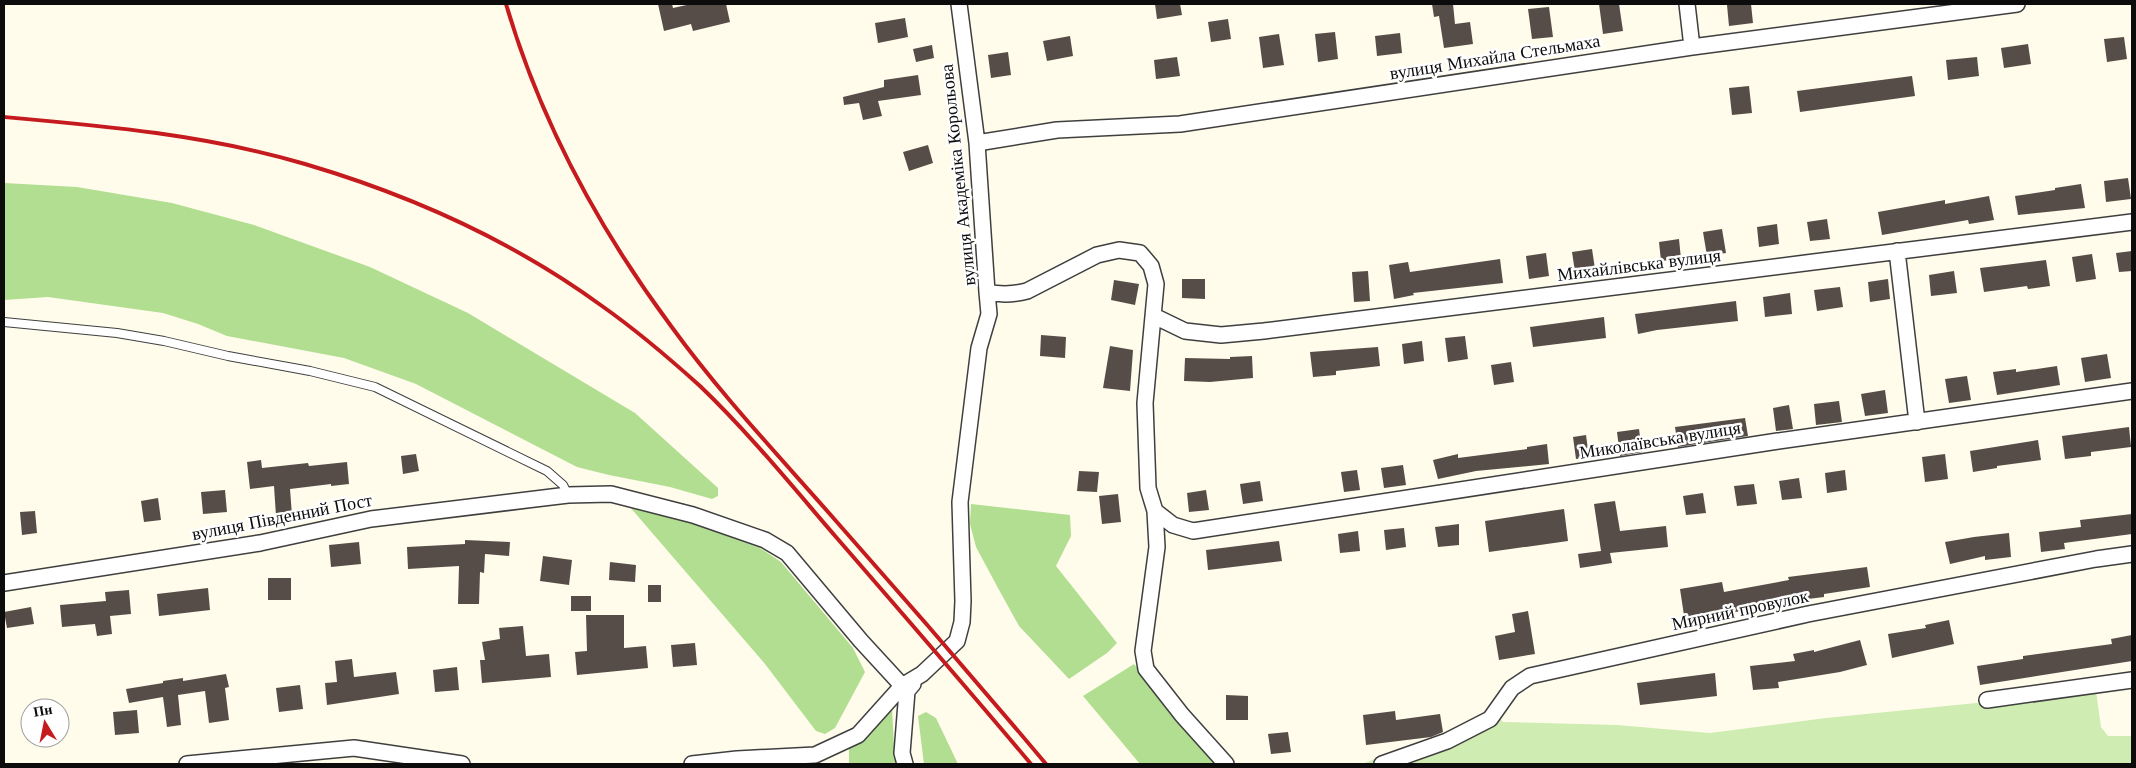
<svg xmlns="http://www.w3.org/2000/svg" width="2136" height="768" viewBox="0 0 2136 768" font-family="'Libre Baskerville',serif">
<rect width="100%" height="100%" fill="#fffceb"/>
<path fill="#cfecb2" d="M2096 691 2101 727 2108 736H2132V764H1362L1403 748 1444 742 1498 717 1503 722 1617 725 1710 733 1826 718Z"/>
<path fill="#b2de91" d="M4 183 77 187 172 203 254 225 370 267 468 313 635 413 718 488V496L712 499 670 487 609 475 577 467 416 384 344 358 227 336 198 324 163 313 48 297 4 300Z
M971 504 1070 515 1071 536 1056 566 1117 643 1107 653 1069 679 1019 626 998 588 976 547 970 524Z
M629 506 693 524 760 548 781 562 853 648 865 672 835 728 825 734 816 731 765 664Z
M1134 664 1221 764H1140L1083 696Z
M892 708 895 764H849V746Z
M926 712 936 718 958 764H924L918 716Z"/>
<path fill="#564d48" d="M658 4H672L673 8 691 4H726L730 22 693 31 691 24 664 31Z
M1155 4H1180L1182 15 1157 19Z
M1432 4H1453L1455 24 1470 22 1473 44 1444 48 1439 16 1434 17Z
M1599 4H1619L1623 31 1603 34Z
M1751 4 1753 23 1729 26 1727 5Z
M1549 7 1553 37 1532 39 1528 9Z
M905 18 908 37 878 43 875 23Z
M1228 19 1231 39 1211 42 1208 22Z
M1335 32 1338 59 1318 62 1315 34Z
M1400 33 1402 53 1377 56 1375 36Z
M1279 34 1284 65 1263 68 1259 37Z
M1070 36 1073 56 1047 61 1043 41Z
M2124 37 2127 59 2107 62 2104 39Z
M2028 44 2031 64 2004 68 2001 48Z
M932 45 934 58 916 62 913 49Z
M1008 52 1011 75 991 78 988 55Z
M1177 57 1180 76 1156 79 1154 60Z
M1977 57 1979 76 1948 80 1946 60Z
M918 75 921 95 878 101 882 116 863 120 859 103 844 105 843 97 884 87V80Z
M1912 76 1915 96 1800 112 1797 91Z
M1749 86 1752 113 1732 115 1729 88Z
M928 145 933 163 909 171 903 152Z
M2128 178 2131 199 2106 202 2104 181Z
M2081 184 2085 208 2018 215 2015 196 2055 190V188Z
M1989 196 1994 220 1969 224 1968 220 1882 235 1878 212 1945 200V204Z
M1827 219 1830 239 1810 241 1807 222Z
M1777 224 1779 244 1759 247 1757 227Z
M1722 229 1726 253 1707 256 1703 232Z
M1679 239 1681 259 1661 261 1659 242Z
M1592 249 1595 269 1575 272 1572 252Z
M2132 251V271L2119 272 2116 253Z
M1546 253 1549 276 1529 279 1526 256Z
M2092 254 2096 279 2076 282 2072 257Z
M1500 259 1503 283 1413 293 1414 295 1394 299 1389 265 1408 262 1410 272Z
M2046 260 2050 286 2028 289 2027 286 1984 292 1980 268Z
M1368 271 1370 301 1354 302 1352 272Z
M1954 271 1957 293 1931 296 1929 275Z
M1182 279H1205V299L1182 298Z
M1888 279 1890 299 1870 302 1868 282Z
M1114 280 1139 284 1135 305 1111 300Z
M1840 287 1843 307 1817 311 1814 290Z
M1790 293 1792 314 1765 317 1763 297Z
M1736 301 1738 321 1657 330 1638 334 1635 314Z
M1604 317 1606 338 1533 347 1530 327Z
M1041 335 1066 337 1065 358 1040 356Z
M1465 336 1468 359 1448 362 1445 338Z
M1422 341 1424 361 1404 364 1402 344Z
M1110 346 1133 350 1130 391 1103 388Z
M1378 347 1380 366 1336 371V375L1313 377 1310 352Z
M2107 354 2111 378 2085 382 2081 358Z
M1252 356 1253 378 1210 382 1184 381 1185 358 1230 359V357Z
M1511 362 1514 382 1494 385 1491 365Z
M2057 366 2060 385 1997 395 1993 372 2016 369V372Z
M1967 376 1971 400 1949 403 1945 379Z
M1885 390 1888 413 1865 416 1861 394Z
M1839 401 1842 422 1816 425 1814 404Z
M1789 405 1793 429 1776 431 1773 408Z
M1745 418 1748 436 1678 447 1675 427Z
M2129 427 2131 447 2091 452V456L2065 459 2062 436Z
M1639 429 1642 452 1620 456 1617 432Z
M1586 435 1589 457 1576 459 1573 437Z
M2038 440 2041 460 1997 466V468L1973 472 1970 451Z
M1547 444 1549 464 1476 471 1438 479 1433 460 1458 454V458L1527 449V447Z
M416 454 419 471 403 474 401 456Z
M1945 454 1948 479 1925 482 1922 457Z
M261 460 262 468 308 463 309 466 347 462 349 484 331 486V484L290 489 292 515 276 516 274 486 250 489 247 462Z
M1403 465 1406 485 1384 488 1381 468Z
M1357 470 1360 490 1344 492 1341 472Z
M1845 470 1847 490 1827 493 1825 473Z
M1079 471 1099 472 1097 492 1077 491Z
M1799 478 1802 498 1782 500 1779 481Z
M1260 481 1263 501 1243 504 1240 484Z
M1754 484 1757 504 1737 506 1734 486Z
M225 490 227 512 203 514 201 492Z
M1206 490 1209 510 1189 512 1187 493Z
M1703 493 1706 513 1686 515 1683 496Z
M1118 494 1121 522 1102 524 1099 496Z
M158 498 161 520 144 522 141 501Z
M1615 501 1620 531 1666 526 1668 547 1610 553 1612 563 1580 568 1578 554 1601 551 1594 504Z
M1564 509 1568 541 1489 552 1485 521Z
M35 511 37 533 22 535 20 512Z
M2132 514V534L2064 543 2065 549 2041 552 2039 532 2081 527 2080 520Z
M1459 524V545L1438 547 1435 527Z
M1404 528 1406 547 1386 550 1384 530Z
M1358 531 1360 551 1340 553 1338 534Z
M2009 533 2011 557 1985 560V556L1950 564 1945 542 1974 537Z
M465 540 510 542 509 556 485 554 484 573 480 572 479 604H458L459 566 408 569 407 547 465 544Z
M1279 541 1282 561 1208 570 1206 550Z
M359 542 361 564 331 567 329 545Z
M543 556 572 560 569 585 540 581Z
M610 562 636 565 635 582 609 580Z
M1867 567 1870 587 1824 594V597L1792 601 1685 622 1680 589 1722 582 1724 592 1789 580 1788 577Z
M268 578H291V600H268Z
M648 585H661V602H648Z
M208 588 210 610 159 616 157 594Z
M129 590 131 614 110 616 112 634 97 636 95 624 62 627 60 605 106 601 105 592Z
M571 596H591V611H571Z
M31 607 34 624 7 628 4 612Z
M1528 611 1535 654 1499 660 1495 636 1515 632 1512 614Z
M586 615H624V648L646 646 648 668 577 675 575 652 587 651Z
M1949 620 1954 644 1892 658 1888 634 1926 628 1925 625Z
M523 626 526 656 549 654 551 677 482 683 480 660H485L482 642 500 639 499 628Z
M2132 635V661L1980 685 1977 666 2023 659V656L2112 644 2111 639Z
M1860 640 1867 665 1840 672 1778 682 1779 688 1753 690 1750 666 1795 661 1793 654 1814 650V652Z
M695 643 697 665 673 667 671 645Z
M352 659 354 677 396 672 399 694 327 705 325 683 337 682 335 661Z
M457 667 459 690 435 692 433 670Z
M1715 673 1717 696 1640 705 1637 683Z
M226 674 229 687 225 688 229 720 209 723 205 691 178 695 181 725 167 727 163 697 129 703 126 689 163 683V681L183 678V681Z
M300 685 303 709 279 712 276 688Z
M1226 695 1248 696V720H1226Z
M137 710 139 733 115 735 113 712Z
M1395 711 1396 720 1440 714 1443 732 1431 737 1366 745 1363 715Z
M1288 732 1291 752 1271 754 1268 734Z"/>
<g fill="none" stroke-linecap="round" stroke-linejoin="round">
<defs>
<path id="lane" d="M4 322 117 333 164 341 228 356 310 371 375 387 547 471 563 485 568 495"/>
<path id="street" d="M959 4 977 143 987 292C1001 295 1012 295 1027 291L1097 255 1119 250 1140 253 1151 266 1156 284 1145 403 1148 488 1155 511 1173 525 1193 531 1778 441 2132 391
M1687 4 1692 47
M977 143 1057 130 1180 124 1692 47 2017 4
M1897 251 1917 422
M1154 316 1185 331 1221 335 1264 331 2132 222
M1155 511 1157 547 1143 651 1146 669 1182 715 1226 764
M4 583 260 543 371 519 568 495 611 494 693 515 765 540 787 553 861 641 907 691
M1987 700 2132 680
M187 764 354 748 462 764
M692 764 737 759 815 755 858 735 902 686 922 674 957 641 962 622 963 601 960 502 979 348 989 314 987 292
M905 764 902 753 907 691 913 684
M1382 764 1447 741 1490 719 1512 688 1530 676 1808 614 2096 559 2132 554"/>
</defs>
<use href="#lane" stroke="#3f3f3f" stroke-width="10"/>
<use href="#street" stroke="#3f3f3f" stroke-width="18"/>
<use href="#lane" stroke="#fff" stroke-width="8"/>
<use href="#street" stroke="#fff" stroke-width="15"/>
<path stroke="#c51b1f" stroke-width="4" d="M506 4C540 120 599 229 671 326 721 395 780 457 836 521 907 601 977 682 1046 764
M4 117C105 126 207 135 305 164 410 195 513 241 602 306 636 330 669 358 700 386 749 433 792 486 836 537 902 613 967 688 1031 764"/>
</g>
<g text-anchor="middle" stroke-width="5" stroke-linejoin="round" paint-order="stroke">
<g font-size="18" fill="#0c0c0c" stroke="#fff">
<text transform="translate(1495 57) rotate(-9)" y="6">вулиця Михайла Стельмаха</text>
<text transform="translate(958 175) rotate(-96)" y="6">вулиця Академіка Корольова</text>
<text transform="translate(1639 265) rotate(-7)" y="6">Михайлівська вулиця</text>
<text transform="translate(1660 440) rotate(-9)" y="6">Миколаївська вулиця</text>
<text transform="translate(282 517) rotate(-11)" y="6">вулиця Південний Пост</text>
<text transform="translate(1740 610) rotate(-12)" y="6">Мирний провулок</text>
</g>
</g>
<rect width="2136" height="768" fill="none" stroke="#0c0c0c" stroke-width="10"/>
<g transform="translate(45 723) rotate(350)"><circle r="24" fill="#ffffff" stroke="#9e9e9e"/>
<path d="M0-4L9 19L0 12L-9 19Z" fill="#c51b1f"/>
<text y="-8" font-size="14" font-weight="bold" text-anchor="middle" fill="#0c0c0c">Пн</text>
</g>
</svg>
